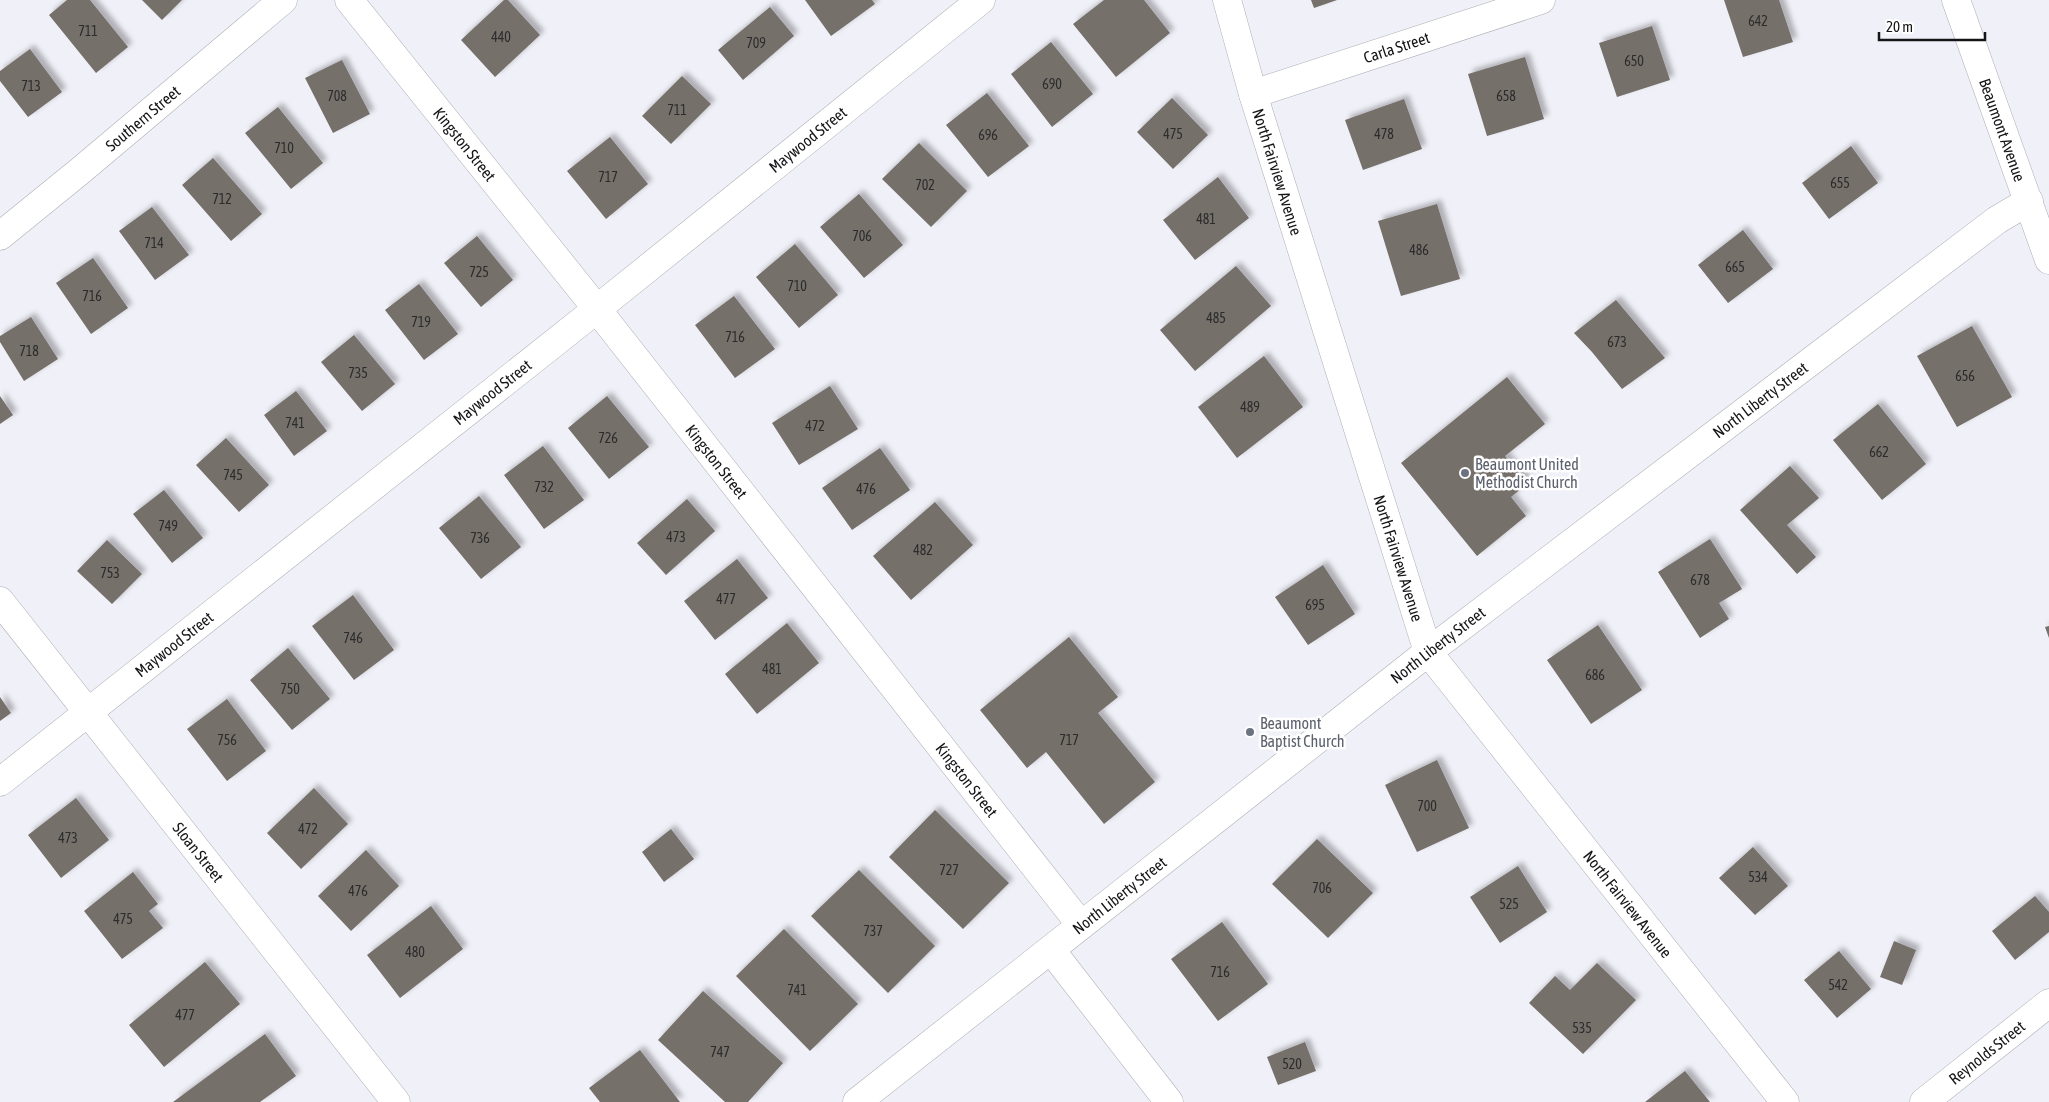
<svg xmlns="http://www.w3.org/2000/svg" width="2049" height="1102" viewBox="0 0 2049 1102" font-family="'Asap Condensed',sans-serif">
<defs>
<filter id="shadow"><feDropShadow dx="4.5" dy="-4.5" stdDeviation="2.5" flood-color="#0004"/></filter>
</defs>
<rect width="100%" height="100%" fill="#f0f0f8"/>
<path fill="#766f6b" filter="url(#shadow)" d="M67 0H90L128 47 96 73 49 15Z
M142 0H182L162 20Z
M504 0H508L540 35 495 77 461 40Z
M805 0H872L875 4 831 36Z
M1104 0H1144L1170 33 1116 77 1073 24Z
M1311 0H1337L1314 8Z
M1724 0H1779L1793 42 1743 57Z
M770 7 794 36 743 80 718 50Z
M1652 26 1670 80 1617 97 1599 43Z
M1051 42 1093 94 1052 127 1011 74Z
M30 49 62 92 28 117 0 81V71Z
M1525 57 1544 119 1487 136 1468 74Z
M342 60 370 114 333 133 305 78Z
M682 76 711 104 671 144 642 116Z
M987 93 1029 146 988 177 946 125Z
M1172 98 1208 135 1173 169 1137 132Z
M1404 99 1422 149 1363 170 1345 120Z
M278 107 323 163 291 189 245 133Z
M610 137 648 184 606 219 567 171Z
M919 143 967 191 931 227 882 179Z
M1851 146 1878 183 1829 219 1802 183Z
M213 158 262 214 231 241 182 185Z
M1218 177 1249 218 1195 260 1163 220Z
M859 194 903 245 864 278 820 227Z
M1437 204 1460 279 1401 296 1378 221Z
M152 207 189 255 155 280 119 231Z
M1743 230 1773 269 1728 303 1698 265Z
M477 236 513 280 481 307 444 263Z
M795 244 838 295 799 328 756 277Z
M93 258 128 308 91 334 56 283Z
M1236 266 1271 306 1195 371 1160 330Z
M419 284 458 334 424 360 385 310Z
M734 296 775 349 735 378 695 325Z
M1616 300 1665 358 1622 389 1592 352 1574 333Z
M31 317 58 359 24 381 0 342V336Z
M1972 326 2012 397 1957 427 1917 356Z
M354 335 395 384 362 411 321 362Z
M1264 356 1303 407 1237 458 1198 407Z
M1507 377 1545 424 1505 456 1528 483 1511 497 1526 516 1477 556 1401 463Z
M830 386 858 429 799 465 772 423Z
M296 391 327 431 294 456 264 415Z
M0 396 13 415 0 424Z
M607 396 649 447 609 479 568 428Z
M1878 404 1926 464 1882 500 1833 440Z
M226 438 269 485 239 512 196 465Z
M543 446 584 500 544 529 504 475Z
M880 448 910 490 852 530 822 488Z
M1790 466 1819 498 1787 525 1816 557 1797 574 1740 510Z
M164 490 203 538 172 563 133 514Z
M479 496 521 547 481 579 439 528Z
M687 499 715 531 666 575 637 543Z
M935 502 973 545 911 600 873 556Z
M1710 539 1742 589 1719 603 1729 619 1700 638 1658 572Z
M107 540 142 574 112 604 77 571Z
M737 559 768 598 715 640 684 601Z
M1323 565 1355 614 1308 645 1275 597Z
M353 595 394 650 354 680 312 626Z
M787 623 819 663 757 714 725 674Z
M1598 625 1642 690 1591 724 1547 660Z
M2049 626V638L2045 627Z
M1069 637 1118 697 1098 713 1155 782 1104 824 1046 752 1027 768 980 710Z
M288 648 330 699 292 730 250 680Z
M0 697 11 713 0 721Z
M227 699 266 751 227 781 187 729Z
M1437 760 1469 828 1417 852 1385 785Z
M314 788 348 824 301 869 267 833Z
M76 798 109 840 61 878 28 835Z
M935 810 1009 883 963 929 889 857Z
M671 829 694 859 664 882 642 852Z
M1317 839 1373 893 1328 938 1272 884Z
M1753 847 1788 886 1755 915 1719 878Z
M366 850 399 886 351 931 318 896Z
M1518 866 1547 912 1500 943 1470 897Z
M859 870 935 946 888 993 811 916Z
M133 872 158 904 149 911 163 928 122 959 84 911Z
M2035 896 2049 912V932L2015 960 1992 931Z
M431 906 463 949 400 998 367 955Z
M1222 922 1268 984 1218 1021 1171 959Z
M784 929 858 1004 810 1051 736 976Z
M1894 941 1916 950 1902 985 1880 977Z
M1839 951 1871 989 1837 1018 1804 980Z
M205 962 240 1004 164 1067 129 1025Z
M1597 963 1636 1000 1583 1054 1529 1003 1555 976 1570 990Z
M703 991 783 1063 748 1102H725L658 1040Z
M265 1034 296 1076 260 1102H173Z
M1305 1042 1316 1071 1278 1085 1267 1057Z
M640 1050 680 1102H600L589 1088Z
M1685 1071 1710 1102H1645Z"/>
<g fill="none" stroke-linecap="round" stroke-linejoin="round">
<defs>
<g id="minor">
<path id="s1" d="M349 0 585 294 1081 925"/>
<path id="s2" d="M1227 0 1253 94 1428 652 1785 1102"/>
<path id="s3" d="M1956 0 2049 260"/>
<path id="s4" d="M1253 94 1541 0"/>
<path id="s5" d="M0 236 80 171 283 0"/>
<path id="s6" d="M0 601 396 1102"/>
<path id="s7" d="M0 782 597 309 981 0"/>
<path d="M1051 950 1169 1102"/>
<path id="s8" d="M857 1102 1428 652 1997 220 2029 201"/>
<path id="s9" d="M1924 1102 2049 1003"/>
</g>
</defs>
<use href="#minor" stroke="#adadb5" stroke-width="29"/>
<use href="#minor" stroke="#fff" stroke-width="28"/>
</g>
<g fill="#6b7280" stroke="#fefefe" stroke-width="2">
<circle cx="1465" cy="473" r="5"/>
<circle cx="1250" cy="732" r="5"/>
</g>
<g text-anchor="middle" stroke-width="5" stroke-linejoin="round" paint-order="stroke">
<g font-size="14" fill="#2d2c2d">
<text x="1758" y="26">642</text>
<text x="88" y="36">711</text>
<text x="501" y="42">440</text>
<text x="756" y="48">709</text>
<text x="1634" y="66">650</text>
<text x="1052" y="89">690</text>
<text x="31" y="91">713</text>
<text x="337" y="101">708</text>
<text x="1506" y="101">658</text>
<text x="677" y="115">711</text>
<text x="1173" y="139">475</text>
<text x="1384" y="139">478</text>
<text x="988" y="140">696</text>
<text x="284" y="153">710</text>
<text x="608" y="182">717</text>
<text x="1840" y="188">655</text>
<text x="925" y="190">702</text>
<text x="222" y="204">712</text>
<text x="1206" y="224">481</text>
<text x="862" y="241">706</text>
<text x="154" y="248">714</text>
<text x="1419" y="255">486</text>
<text x="1735" y="272">665</text>
<text x="479" y="277">725</text>
<text x="797" y="291">710</text>
<text x="92" y="301">716</text>
<text x="1216" y="323">485</text>
<text x="421" y="327">719</text>
<text x="735" y="342">716</text>
<text x="1617" y="347">673</text>
<text x="29" y="356">718</text>
<text x="358" y="378">735</text>
<text x="1965" y="381">656</text>
<text x="1250" y="412">489</text>
<text x="295" y="428">741</text>
<text x="815" y="431">472</text>
<text x="608" y="443">726</text>
<text x="1879" y="457">662</text>
<text x="233" y="480">745</text>
<text x="544" y="492">732</text>
<text x="866" y="494">476</text>
<text x="168" y="531">749</text>
<text x="676" y="542">473</text>
<text x="480" y="543">736</text>
<text x="923" y="555">482</text>
<text x="110" y="578">753</text>
<text x="1700" y="585">678</text>
<text x="726" y="604">477</text>
<text x="1315" y="610">695</text>
<text x="353" y="643">746</text>
<text x="772" y="674">481</text>
<text x="1595" y="680">686</text>
<text x="290" y="694">750</text>
<text x="227" y="745">756</text>
<text x="1069" y="745">717</text>
<text x="1427" y="811">700</text>
<text x="308" y="834">472</text>
<text x="68" y="843">473</text>
<text x="949" y="875">727</text>
<text x="1758" y="882">534</text>
<text x="1322" y="893">706</text>
<text x="358" y="896">476</text>
<text x="1509" y="909">525</text>
<text x="123" y="924">475</text>
<text x="873" y="936">737</text>
<text x="415" y="957">480</text>
<text x="1220" y="977">716</text>
<text x="1838" y="990">542</text>
<text x="797" y="995">741</text>
<text x="185" y="1020">477</text>
<text x="1582" y="1033">535</text>
<text x="720" y="1057">747</text>
<text x="1292" y="1069">520</text>
</g>
<g font-size="16" fill="#151518" stroke="#fefefe">
<text dy="6" stroke="none"><textPath href="#s4" startOffset="151">Carla Street</textPath></text>
<text dy="6" stroke="none"><textPath href="#s5" startOffset="185">Southern Street</textPath></text>
<text dy="6" stroke="none"><textPath href="#s3" startOffset="138">Beaumont Avenue</textPath></text>
<text dy="6" stroke="none"><textPath href="#s7" startOffset="1032">Maywood Street</textPath></text>
<text dy="6" stroke="none"><textPath href="#s1" startOffset="185">Kingston Street</textPath></text>
<text dy="6" stroke="none"><textPath href="#s2" startOffset="179">North Fairview Avenue</textPath></text>
<text dy="6" stroke="none"><textPath href="#s7" startOffset="628">Maywood Street</textPath></text>
<text dy="6" stroke="none"><textPath href="#s8" startOffset="1144">North Liberty Street</textPath></text>
<text dy="6" stroke="none"><textPath href="#s1" startOffset="590">Kingston Street</textPath></text>
<text dy="6" stroke="none"><textPath href="#s2" startOffset="584">North Fairview Avenue</textPath></text>
<text dy="6" stroke="none"><textPath href="#s7" startOffset="222">Maywood Street</textPath></text>
<text dy="6" stroke="none"><textPath href="#s8" startOffset="739">North Liberty Street</textPath></text>
<text dy="6" stroke="none"><textPath href="#s1" startOffset="995">Kingston Street</textPath></text>
<text dy="6" stroke="none"><textPath href="#s6" startOffset="320">Sloan Street</textPath></text>
<text dy="6" stroke="none"><textPath href="#s8" startOffset="334">North Liberty Street</textPath></text>
<text dy="6" stroke="none"><textPath href="#s2" startOffset="1004">North Fairview Avenue</textPath></text>
<text dy="6" stroke="none"><textPath href="#s9" startOffset="80">Reynolds Street</textPath></text>
</g>
<g font-size="16" fill="#5b616d" stroke="#fefefe" text-anchor="start">
<text x="1475" y="470">Beaumont United<tspan x="1475" dy="18">Methodist Church</tspan></text>
<text x="1260" y="729">Beaumont<tspan x="1260" dy="18">Baptist Church</tspan></text>
</g>
</g>
<path d="M1879 32v8h106v-8" fill="none" stroke="#151518" stroke-width="2.5"/>
<text x="1886" y="32" font-size="15" fill="#151518" stroke="#fefefe" stroke-width="4" paint-order="stroke">20 m</text>
</svg>
